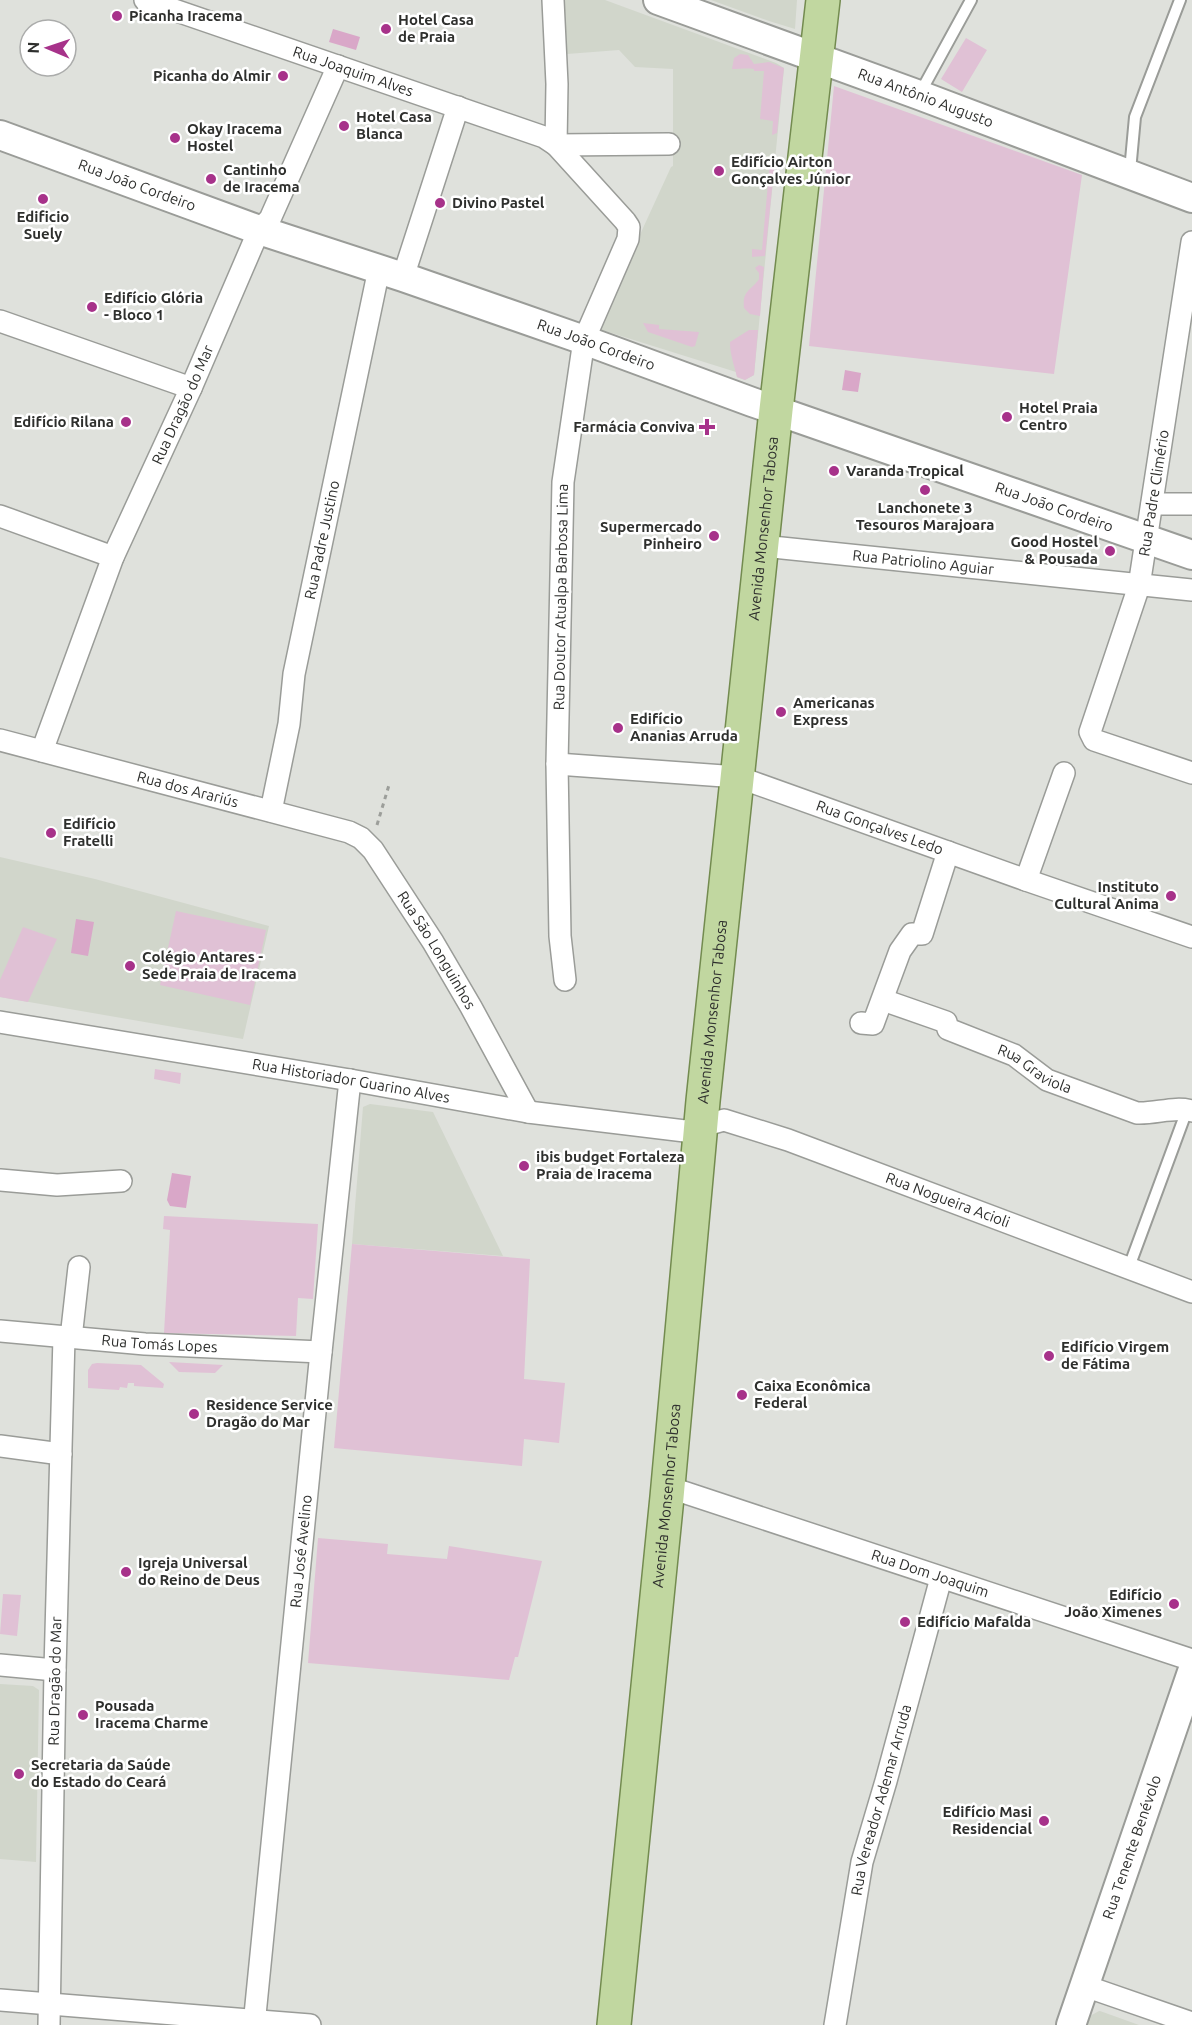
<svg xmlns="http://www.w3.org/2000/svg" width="1192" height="2025" viewBox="0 0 1192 2025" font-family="Ubuntu,sans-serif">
<rect width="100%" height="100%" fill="#dfe1dc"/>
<path fill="#d1d6cb" d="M563 0H605L776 63 784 68 754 375 745 380 737 377 736 372 602 330 599 324 671 167 673 166V69L635 67 619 50 567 54Z
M711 0H797L795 29 769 21Z
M0 857 95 879 269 926 243 1039 0 997Z
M370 1104 433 1112 503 1256 352 1244 363 1107Z
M0 1684 33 1686 39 1690 36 1862 0 1859Z
M1099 2011H1100L1139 2025H1087L1090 2016Z"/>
<path fill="#e0c1d5" d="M966 38 987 50 962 92 941 79Z
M740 54 748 55 754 64 769 62 784 68 777 133 772 135 773 121 760 119 764 71H754V69C748 68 739 69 732 69L734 58Z
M834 86 1082 175 1054 374 809 346Z
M770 161H775L765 256 752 257V249L762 250Z
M759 265 764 267 760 316 750 314 744 308C742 290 751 291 759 279V273L755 268Z
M643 323 659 325V329L699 332 695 346 692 347 648 332Z
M749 330H758L754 375 745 380 737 377C734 364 730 355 730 342Z
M176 911 266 930 250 1005 160 985Z
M23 927 57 939 28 1002 0 997V980Z
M155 1069 181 1073 180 1084 154 1079Z
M164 1216 318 1224 313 1299 298 1298 296 1336 164 1333 170 1230 163 1229Z
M352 1244 530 1259 524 1379 565 1383 559 1443 524 1439 522 1466 334 1448Z
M169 1362 223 1365 215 1373 179 1372Z
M97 1363 141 1365 164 1384 163 1388 134 1386V1383H128L127 1388 120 1387 119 1390 88 1388V1370L92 1364Z
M318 1538 388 1544 387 1554 447 1559 449 1546 542 1561 518 1657H515L509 1680 308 1663Z
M3 1594 21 1595 17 1636 0 1634Z"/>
<path fill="#d9a7c8" d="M333 29 360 37 356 50 329 42Z
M845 370 861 373 858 392 842 390Z
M76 919 94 922 88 956 71 953Z
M172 1173 191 1176 186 1208 170 1206 167 1200Z"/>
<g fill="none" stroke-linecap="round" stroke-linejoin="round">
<defs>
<path id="lane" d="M919 95 971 0
M1130 171 1135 117 1180 0
M1129 1267 1187 1110"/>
<g id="street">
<path id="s1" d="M145 0 544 137 556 145 669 144"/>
<path d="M553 0 557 84 556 145 625 221 629 227 628 239 584 340 563 482 557 764 560 936 565 980"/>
<path d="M1192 242 1139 586 1090 732 1094 740 1192 773"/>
<path d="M403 277 458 107"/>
<path d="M0 321 191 388"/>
<path d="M1152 504H1192"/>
<path d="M0 516 113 557"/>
<path id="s2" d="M762 546 1192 590"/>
<path id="s3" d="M0 740 349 832 361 838 373 850 433 942 471 1007 528 1112"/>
<path id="s4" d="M42 751 113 557 191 388 259 230 270 219 338 66"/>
<path id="s5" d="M557 764 738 777 1026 880 1192 937"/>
<path id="s6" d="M271 811 289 724 294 674 379 269"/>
<path d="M1026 880 1064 773"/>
<path id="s7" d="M883 1000 946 1022 948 1029 1014 1055 1047 1080 1137 1113C1156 1114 1174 1106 1192 1111"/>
<path id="s8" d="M0 1022 350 1080 528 1112 685 1131 724 1120 788 1140 1192 1292"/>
<path d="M861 1023 873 1024 900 951 912 934H922L948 852"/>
<path d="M0 1180 57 1185 121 1181"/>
<path id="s9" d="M0 1331 145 1344 321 1352"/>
<path d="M71 1338 79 1267"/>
<path d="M0 1446 61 1454"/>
<path id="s10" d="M668 1487 1192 1660"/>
<path d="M0 1665 55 1670"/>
<path d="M1085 1986 1192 2023"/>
<path d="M0 2000 310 2025"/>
<path id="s11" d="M49 2025 55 1670 64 1337"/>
<path id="s12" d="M254 2025 321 1352 350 1080"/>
<path id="s13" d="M835 2025 862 1862 886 1781 941 1578"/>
</g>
<g id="secondary">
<path id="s14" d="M658 0 919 95 1192 198"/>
<path id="s15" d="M0 135 259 230 403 277 584 340 752 402 1192 555"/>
<path id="s16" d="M1071 2025 1192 1672"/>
</g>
<g id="primary">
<path id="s17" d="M614 2025 667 1497 703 1101 776 410 823 0"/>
</g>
</defs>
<use href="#lane" stroke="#9a9c98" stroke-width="14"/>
<use href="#street" stroke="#9a9c98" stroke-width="24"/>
<use href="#secondary" stroke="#9a9c98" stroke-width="32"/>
<use href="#primary" stroke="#738b4f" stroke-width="36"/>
<path stroke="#9c9e9a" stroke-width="3" stroke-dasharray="4.5 4.5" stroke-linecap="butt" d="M377 825 389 785"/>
<use href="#lane" stroke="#fff" stroke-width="10"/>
<use href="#street" stroke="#fff" stroke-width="21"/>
<use href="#secondary" stroke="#fff" stroke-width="28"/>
<use href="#primary" stroke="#c1d7a0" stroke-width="33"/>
</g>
<g fill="#a7328a" stroke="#fff" stroke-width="2">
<circle cx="117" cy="16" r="6"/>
<circle cx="386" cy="29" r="6"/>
<circle cx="283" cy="76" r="6"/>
<circle cx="344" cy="126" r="6"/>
<circle cx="175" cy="138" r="6"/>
<circle cx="719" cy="171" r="6"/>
<circle cx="211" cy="179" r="6"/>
<circle cx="43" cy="199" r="6"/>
<circle cx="440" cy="203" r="6"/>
<circle cx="92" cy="307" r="6"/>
<circle cx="1007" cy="417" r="6"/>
<circle cx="126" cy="422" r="6"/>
<path d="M704 418h6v6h6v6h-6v6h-6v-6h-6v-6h6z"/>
<circle cx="834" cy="471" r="6"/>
<circle cx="925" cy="490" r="6"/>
<circle cx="714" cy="536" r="6"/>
<circle cx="1110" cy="551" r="6"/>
<circle cx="781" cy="712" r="6"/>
<circle cx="618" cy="728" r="6"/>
<circle cx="51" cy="833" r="6"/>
<circle cx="1171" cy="896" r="6"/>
<circle cx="130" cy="966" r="6"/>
<circle cx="524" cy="1166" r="6"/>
<circle cx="1049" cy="1356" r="6"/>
<circle cx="742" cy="1395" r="6"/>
<circle cx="194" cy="1414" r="6"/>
<circle cx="126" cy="1572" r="6"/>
<circle cx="1174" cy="1604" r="6"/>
<circle cx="905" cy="1622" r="6"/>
<circle cx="83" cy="1715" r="6"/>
<circle cx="19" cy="1774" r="6"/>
<circle cx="1044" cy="1821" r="6"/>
</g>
<g text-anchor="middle" stroke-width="5" stroke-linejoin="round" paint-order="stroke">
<g font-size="15" font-weight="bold" fill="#2e2f2d" stroke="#fff" text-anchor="start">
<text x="129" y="21">Picanha Iracema</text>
<text x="398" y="25">Hotel Casa<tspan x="398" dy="17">de Praia</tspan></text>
<text x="271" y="81" text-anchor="end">Picanha do Almir</text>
<text x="356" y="122">Hotel Casa<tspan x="356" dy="17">Blanca</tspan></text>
<text x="187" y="134">Okay Iracema<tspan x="187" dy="17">Hostel</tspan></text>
<text x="731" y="167">Edifício Airton<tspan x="731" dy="17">Gonçalves Júnior</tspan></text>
<text x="223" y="175">Cantinho<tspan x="223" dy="17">de Iracema</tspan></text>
<text x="452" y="208">Divino Pastel</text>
<text x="43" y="222" text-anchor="middle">Edificio<tspan x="43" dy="17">Suely</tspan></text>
<text x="104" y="303">Edifício Glória<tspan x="104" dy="17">- Bloco 1</tspan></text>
<text x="1019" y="413">Hotel Praia<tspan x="1019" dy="17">Centro</tspan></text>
<text x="114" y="427" text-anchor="end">Edifício Rilana</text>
<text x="695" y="432" text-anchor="end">Farmácia Conviva</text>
<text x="846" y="476">Varanda Tropical</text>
<text x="925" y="513" text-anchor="middle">Lanchonete 3<tspan x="925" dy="17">Tesouros Marajoara</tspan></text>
<text x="702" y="532" text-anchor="end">Supermercado<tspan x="702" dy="17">Pinheiro</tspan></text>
<text x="1098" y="547" text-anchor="end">Good Hostel<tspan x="1098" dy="17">&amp; Pousada</tspan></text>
<text x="793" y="708">Americanas<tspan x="793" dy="17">Express</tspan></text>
<text x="630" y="724">Edifício<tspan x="630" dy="17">Ananias Arruda</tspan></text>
<text x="63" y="829">Edifício<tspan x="63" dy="17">Fratelli</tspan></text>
<text x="1159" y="892" text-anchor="end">Instituto<tspan x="1159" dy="17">Cultural Anima</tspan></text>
<text x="142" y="962">Colégio Antares -<tspan x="142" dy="17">Sede Praia de Iracema</tspan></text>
<text x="536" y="1162">ibis budget Fortaleza<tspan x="536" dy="17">Praia de Iracema</tspan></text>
<text x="1061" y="1352">Edifício Virgem<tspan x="1061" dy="17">de Fátima</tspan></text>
<text x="754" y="1391">Caixa Econômica<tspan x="754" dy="17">Federal</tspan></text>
<text x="206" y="1410">Residence Service<tspan x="206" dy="17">Dragão do Mar</tspan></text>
<text x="138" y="1568">Igreja Universal<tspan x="138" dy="17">do Reino de Deus</tspan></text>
<text x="1162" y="1600" text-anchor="end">Edifício<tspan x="1162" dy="17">João Ximenes</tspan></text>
<text x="917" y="1627">Edifício Mafalda</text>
<text x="95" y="1711">Pousada<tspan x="95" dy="17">Iracema Charme</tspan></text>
<text x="31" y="1770">Secretaria da Saúde<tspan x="31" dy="17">do Estado do Ceará</tspan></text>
<text x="1032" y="1817" text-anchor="end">Edifício Masi<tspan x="1032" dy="17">Residencial</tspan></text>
</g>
<g font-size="15" fill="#2e2f2d" stroke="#fff">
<text dy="5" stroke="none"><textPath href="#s1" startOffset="220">Rua Joaquim Alves</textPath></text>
<text dy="5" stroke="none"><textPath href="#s14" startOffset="285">Rua Antônio Augusto</textPath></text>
<text dy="5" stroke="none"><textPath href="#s15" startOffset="146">Rua João Cordeiro</textPath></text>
<text dy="5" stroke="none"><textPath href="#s15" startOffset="632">Rua João Cordeiro</textPath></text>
<text dy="5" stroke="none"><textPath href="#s4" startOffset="374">Rua Dragão do Mar</textPath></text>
<text transform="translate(1154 493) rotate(-81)" y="5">Rua Padre Climério</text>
<text dy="5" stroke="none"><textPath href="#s15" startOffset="1118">Rua João Cordeiro</textPath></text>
<text dy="5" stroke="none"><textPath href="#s17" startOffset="1504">Avenida Monsenhor Tabosa</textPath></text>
<text dy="5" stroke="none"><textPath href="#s6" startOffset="276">Rua Padre Justino</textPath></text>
<text dy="5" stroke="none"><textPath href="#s2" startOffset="162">Rua Patriolino Aguiar</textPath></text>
<text transform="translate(561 597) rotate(-89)" y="5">Rua Doutor Atualpa Barbosa Lima</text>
<text dy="5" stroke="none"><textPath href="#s3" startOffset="194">Rua dos Arariús</textPath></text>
<text dy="5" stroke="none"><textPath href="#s5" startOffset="332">Rua Gonçalves Ledo</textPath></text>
<text dy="5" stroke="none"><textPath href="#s3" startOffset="510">Rua São Longuinhos</textPath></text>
<text dy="5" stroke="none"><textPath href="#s17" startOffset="1018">Avenida Monsenhor Tabosa</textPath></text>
<text dy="5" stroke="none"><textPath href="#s7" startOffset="170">Rua Graviola</textPath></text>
<text dy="5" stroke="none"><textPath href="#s8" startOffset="356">Rua Historiador Guarino Alves</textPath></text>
<text dy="5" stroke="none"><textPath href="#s8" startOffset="972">Rua Nogueira Acioli</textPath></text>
<text dy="5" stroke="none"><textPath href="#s9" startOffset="160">Rua Tomás Lopes</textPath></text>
<text dy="5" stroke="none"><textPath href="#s17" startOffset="532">Avenida Monsenhor Tabosa</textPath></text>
<text dy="5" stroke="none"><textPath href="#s12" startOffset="476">Rua José Avelino</textPath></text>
<text dy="5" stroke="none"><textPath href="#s10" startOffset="276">Rua Dom Joaquim</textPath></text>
<text dy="5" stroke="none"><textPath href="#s11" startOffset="344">Rua Dragão do Mar</textPath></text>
<text dy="5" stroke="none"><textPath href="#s13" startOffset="230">Rua Vereador Ademar Arruda</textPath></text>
<text dy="5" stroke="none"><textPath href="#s16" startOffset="188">Rua Tenente Benévolo</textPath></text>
</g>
</g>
<g transform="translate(48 48) rotate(272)"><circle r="28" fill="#ffffff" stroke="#abacab" stroke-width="1.5"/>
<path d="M0-4.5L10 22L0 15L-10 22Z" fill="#a7328a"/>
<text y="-9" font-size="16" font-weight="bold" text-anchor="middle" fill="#2e2f2d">N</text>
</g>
</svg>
